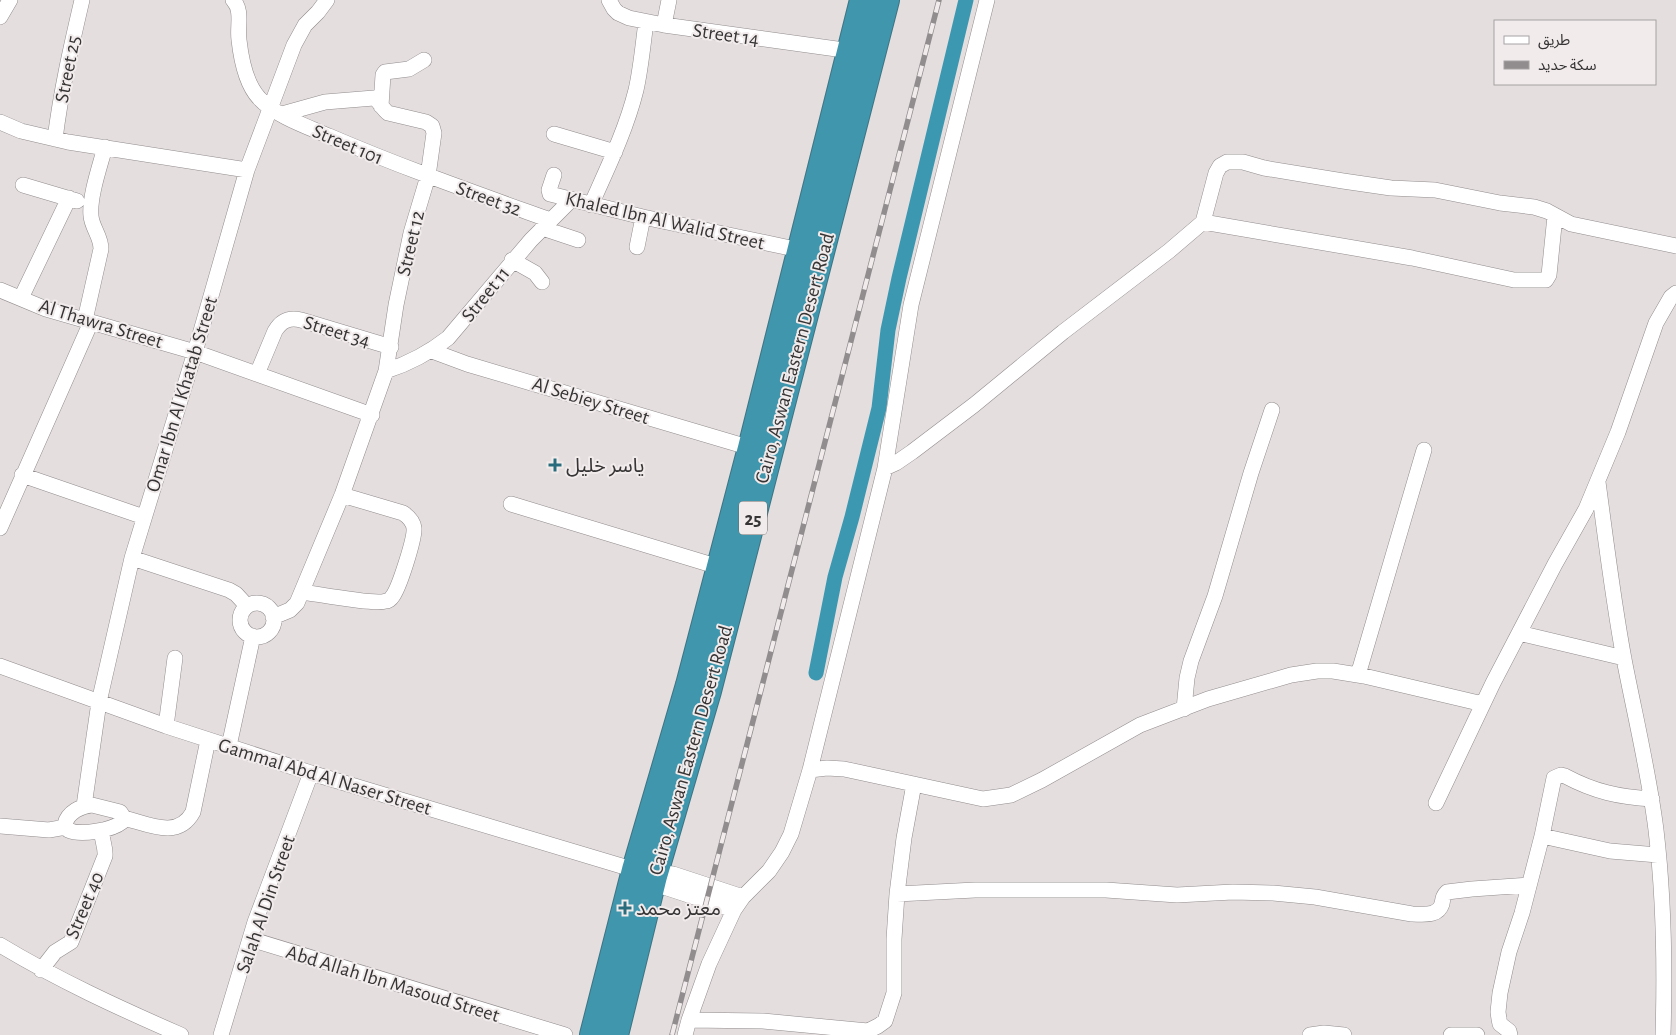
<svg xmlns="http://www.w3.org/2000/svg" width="1676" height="1035" viewBox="0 0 1676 1035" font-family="'Alegreya Sans','Noto Sans Arabic',sans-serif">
<rect width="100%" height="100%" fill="#e4dedf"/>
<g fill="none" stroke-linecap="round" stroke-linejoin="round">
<path stroke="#3b98b0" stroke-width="15" d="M816 673 835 577 852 517 879 408 888 330 899 278 966 0"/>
<defs>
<path id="street" d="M233 0C243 10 237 27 239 40 241 58 246 84 259 98 274 115 308 127 329 136 401 167 475 193 550 220
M609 0 614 9 618 13 629 18 664 25 851 51
M0 17 10 0
M664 25 669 0
M381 106 383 75 385 72 409 69 424 60
M0 122 21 131 68 142 247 170
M554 134 615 152
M55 139C61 91 71 47 82 0
M554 175 549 190 550 194 643 217 800 250
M23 185 77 201
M591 205C608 167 626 130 636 90 641 68 643 44 646 22
M1203 222 1412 258 1514 280H1546L1549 275 1555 216
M542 228 578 240
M637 247 643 217
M512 260 535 273 542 282
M0 290 46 309 195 352 372 415
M21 298 69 198
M85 320 101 249C101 236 92 228 91 216 89 197 100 166 105 147
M432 351 467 364 751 448
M386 371C410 363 429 353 448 338L531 240 571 200
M257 374 275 331C281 321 289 317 301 320L391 347
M885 468 896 463 912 452 974 405 1063 332 1169 251 1203 222 1216 173 1220 166 1227 162H1243L1264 168 1343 181 1391 188 1435 190 1500 203 1534 207 1547 211 1571 224 1676 246
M22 475 144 517
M1598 482C1606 541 1613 600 1624 659 1635 716 1649 773 1656 830 1664 898 1665 967 1663 1035
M511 504 719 567
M0 528 91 322
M132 558 229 590 236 594 247 606
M302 592C318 594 374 605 386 601 388 601 391 599 392 597 399 589 415 538 414 528 413 521 409 517 403 513L342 495
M240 620a17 17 0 1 1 34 0a17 17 0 1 1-34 0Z
M273 617 290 610 297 603 342 495 386 371 396 305 411 233 428 176 434 133 432 126 426 122 388 113C382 109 380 101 374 98L325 102 282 114
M1519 633 1624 658
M0 666 166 726 311 773 635 870 654 876 664 873 673 874 743 897
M1358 675 1424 450
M1184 709 1187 678 1191 661 1215 596 1251 473 1272 410
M166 726 175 658
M229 746 253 636
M810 770 827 768 844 769 983 799 1011 795 1042 780 1140 725 1208 699 1291 675 1317 671H1333L1364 676 1483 704 1493 683 1555 564 1586 509 1618 432 1656 323 1671 297 1676 293
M1436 803 1483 704
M92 805 120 812 124 818 122 822C112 830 81 836 68 830L65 824C68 812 81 806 92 805Z
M84 806 99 702 132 558 195 352 247 170 294 45 305 25 318 12 327 0
M124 818C148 824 178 840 193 812L208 740
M0 826 49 830 66 827
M1542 836 1610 851 1658 855
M654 876 664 887 734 910
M897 894 975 890H1106L1177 895 1233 892 1273 893 1315 897 1412 914C1423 914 1438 917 1442 904 1443 898 1443 896 1447 892L1472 889 1529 885
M250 939 565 1035
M0 945C58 980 119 1008 181 1035
M41 970 55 952 71 942 105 856C106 847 101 839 102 830
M689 1020 763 1021 868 1031 878 1026 885 1021 894 993V939L897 894 904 838 914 784
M221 1035 255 922 311 773
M685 1035 689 1020 709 964 734 910 743 897 769 871 782 852 791 834 810 770 885 468 911 305 987 0
M1310 1035 1324 1033 1344 1035
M1451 1035H1477
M1510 1035 1509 1031 1500 1024 1499 1019 1498 1012 1500 993 1509 952 1522 913 1542 836 1554 778 1561 775 1565 776C1595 792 1619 797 1652 799"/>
<path id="highway" d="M593 1035 635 870 689 685 751 448 863 0
M615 1035 654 876 708 691 886 0"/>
</defs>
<use href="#street" stroke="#928c8d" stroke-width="16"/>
<use href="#highway" stroke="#3c7483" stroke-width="28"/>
<use href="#street" stroke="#fff" stroke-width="15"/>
<use href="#highway" stroke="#3f96ad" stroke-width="26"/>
<defs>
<path id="rail" d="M672 1035 939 0"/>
</defs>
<use href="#rail" stroke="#918d8e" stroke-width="5.5"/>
<use href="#rail" stroke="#f1ebec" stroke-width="4" stroke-dasharray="11" stroke-linecap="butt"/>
</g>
<g fill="#286c7d" stroke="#f1ebec" stroke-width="2">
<path d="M552.5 457.5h5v5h5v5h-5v5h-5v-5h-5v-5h5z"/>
<path d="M622.5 900.5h5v5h5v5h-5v5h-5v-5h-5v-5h5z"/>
</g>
<g text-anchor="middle" stroke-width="4" stroke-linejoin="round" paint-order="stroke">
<rect fill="#f1ebec" stroke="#6e6b6b" stroke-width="1" x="739" y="501.5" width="28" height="33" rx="4"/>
<g font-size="19" font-weight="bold" fill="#363434">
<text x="753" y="525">25</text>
</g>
<g font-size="20" fill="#363434" stroke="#f1ebec">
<text transform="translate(726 34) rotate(8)" y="7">Street 14</text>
<text transform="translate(67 69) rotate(-79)" y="7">Street 25</text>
<text transform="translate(348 144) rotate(23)" y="7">Street 101</text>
<text transform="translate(489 198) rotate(20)" y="7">Street 32</text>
<text transform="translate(665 220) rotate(13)" y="7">Khaled Ibn Al Walid Street</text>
<text transform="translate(410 243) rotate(-77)" y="7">Street 12</text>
<text transform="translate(485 294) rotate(-51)" y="7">Street 11</text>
<text transform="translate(101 323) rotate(17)" y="7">Al Thawra Street</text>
<text transform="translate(337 331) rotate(17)" y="7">Street 34</text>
<text transform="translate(794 358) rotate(-75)" y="7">Cairo, Aswan Eastern Desert Road</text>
<text transform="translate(181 394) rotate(-73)" y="7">Omar Ibn Al Khatab Street</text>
<text transform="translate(591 400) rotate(17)" y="7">Al Sebiey Street</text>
<text transform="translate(690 750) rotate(-74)" y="7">Cairo, Aswan Eastern Desert Road</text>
<text transform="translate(325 776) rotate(17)" y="7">Gammal Abd Al Naser Street</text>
<text transform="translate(265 904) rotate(-71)" y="7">Salah Al Din Street</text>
<text transform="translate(84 905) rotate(-67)" y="7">Street 40</text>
<text transform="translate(393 983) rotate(17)" y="7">Abd Allah Ibn Masoud Street</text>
</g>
<g font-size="20" fill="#363434" stroke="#f1ebec" text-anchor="start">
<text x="566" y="472">ياسر خليل</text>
<text x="636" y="915">معتز محمد</text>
</g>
</g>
<rect x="1494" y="20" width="162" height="65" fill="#f1ebec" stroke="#a6a2a2"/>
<rect x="1504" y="36" width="25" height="8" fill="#ffffff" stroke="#a6a2a2"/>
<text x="1538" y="45" font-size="15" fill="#363434">طريق</text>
<rect x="1504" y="61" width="25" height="8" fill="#918d8e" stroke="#a6a2a2"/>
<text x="1538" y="70" font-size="15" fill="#363434">سكة حديد</text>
</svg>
